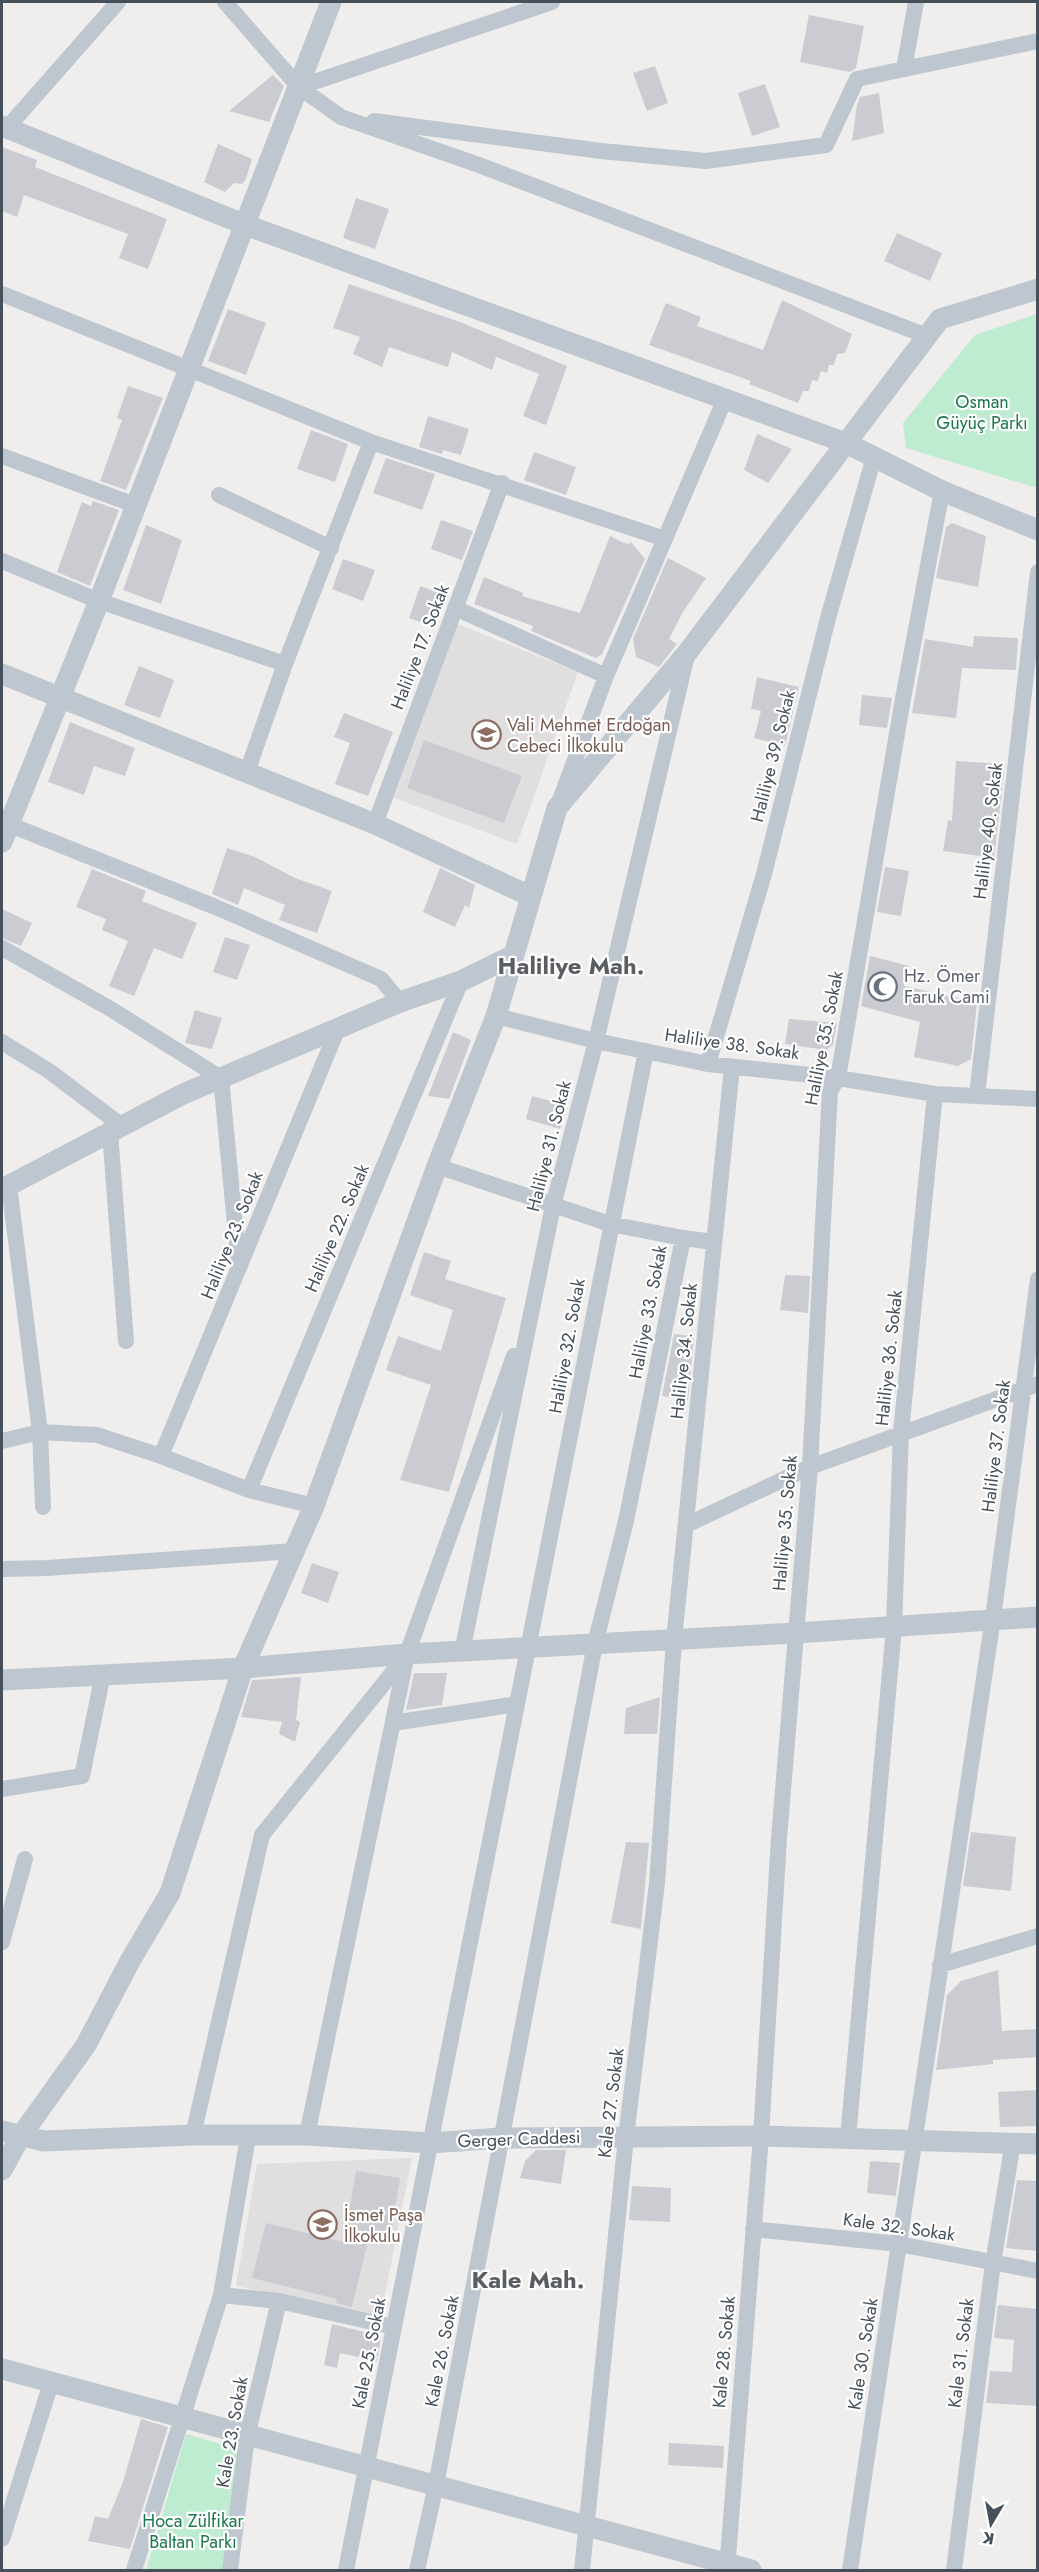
<svg xmlns="http://www.w3.org/2000/svg" width="1039" height="2572" viewBox="0 0 1039 2572" font-family="Jost,sans-serif">
<rect width="100%" height="100%" fill="#f0eded"/>
<path fill="#e1dedf" d="M457 624 578 672 517 844 394 798Z
M412 2158 381 2315 236 2286 257 2164Z"/>
<path fill="#bdecd1" d="M1037 314V488L906 448 903 423 975 335Z
M186 2434 239 2449 224 2570H146Z"/>
<path fill="#caccd2" d="M809 15 864 26 856 68 850 72 800 62Z
M655 66 668 103 647 111 633 73Z
M273 75 284 86 269 122 229 111Z
M765 84 780 127 752 136 738 93Z
M879 93 884 133 852 141 857 105 860 97Z
M218 144 252 159 246 179 242 184 234 183 225 192 204 182Z
M2 147 37 160 35 167 167 219 148 269 119 258 128 234 24 195 17 217 2 211Z
M356 198 389 209 375 249 343 238Z
M897 233 942 253 930 281 884 261Z
M349 284 460 322 567 366 546 425 523 416 539 374 496 357 492 370 452 352 448 367 389 347 382 367 353 354 360 337 333 328Z
M782 300 852 334 845 353 837 354 834 365H829L827 373 821 371 818 381 812 380 809 391H803L798 403 749 384 751 381 649 345 666 303 701 317 697 326 763 350Z
M228 309 266 323 246 375 208 361Z
M128 386 163 398 126 490 100 481 122 420 117 418Z
M428 416 469 429 461 455 443 450 442 454 419 447Z
M311 430 348 444 335 482 297 469Z
M757 434 792 449 768 483 744 470Z
M534 452 576 467 566 495 524 480Z
M386 458 435 474 422 510 373 493Z
M93 501 119 510 90 586 57 572 82 502 91 506Z
M441 520 473 531 462 560 431 549Z
M952 523 986 536 978 587 936 578 946 527Z
M146 525 182 540 161 604 123 590Z
M610 536 624 543 630 544V541L645 559 602 654 596 658 531 631 533 626 474 604 484 577 523 593 522 596 580 613Z
M668 558 706 578 683 612 669 639 677 644 659 667 636 657 633 639Z
M343 559 375 570 363 601 332 589Z
M420 586 445 595 434 627 409 618Z
M974 636 1018 638 1016 670 962 668 956 718 912 713 925 639 973 647Z
M139 666 174 680 160 718 124 705Z
M757 677 799 687 785 746 754 738 761 711 751 709Z
M862 695 892 698 887 728 859 725Z
M344 713 393 732 368 796 335 784 350 743 334 737Z
M70 722 135 748 125 776 94 766 84 795 48 782Z
M424 740 522 776 504 823 407 788Z
M956 761 1005 764 994 858 943 851 948 820 952 821Z
M227 848 255 857 295 878 332 891 317 933 279 920 285 905 244 888 238 905 212 894Z
M885 867 909 871 901 916 877 912Z
M440 868 475 885 469 908 465 905 455 927 423 912Z
M92 869 146 891 142 901 197 923 182 959 154 948 134 996 109 986 128 941 102 930 106 919 76 907Z
M2 909 32 923 21 946 2 938Z
M225 937 250 945 237 980 213 972Z
M870 956 909 966 904 986 977 1002 971 1059 958 1066 914 1057 920 1022 861 1006Z
M195 1010 222 1018 212 1049 185 1043Z
M789 1019 837 1023 833 1045 826 1050 785 1044Z
M453 1032 471 1040 449 1099 428 1096Z
M532 1096 566 1105 560 1129 526 1119Z
M424 1252 451 1261 445 1279 506 1298 449 1492 400 1480 431 1385 386 1370 398 1336 441 1351 453 1310 410 1295Z
M785 1275 810 1276 808 1313 780 1310Z
M674 1334 694 1336 688 1400 662 1396Z
M312 1563 339 1572 328 1603 301 1593Z
M414 1673H447L442 1705 406 1710Z
M301 1677 296 1720 300 1722 295 1742 279 1734 282 1722 241 1717 252 1680Z
M660 1697 657 1734H624L626 1708Z
M971 1832 1016 1837 1011 1891 963 1886Z
M626 1842 649 1843 641 1929 611 1923Z
M998 1970 1002 2031 1038 2029V2057L993 2060V2064L936 2070 947 1995 961 1981Z
M1038 2090V2126L1000 2127 998 2092Z
M536 2150H566L561 2184 520 2178 525 2161Z
M870 2161 900 2163 896 2196 867 2193Z
M356 2171 400 2178 390 2241 369 2237 352 2307 336 2303 337 2299 252 2278 266 2223 344 2242Z
M1017 2180 1038 2181V2251L1006 2248Z
M632 2186 671 2188 670 2222 629 2220Z
M998 2305 1038 2309V2406L986 2403 990 2371 1012 2372 1014 2340 994 2338Z
M332 2324 381 2336 377 2361 340 2353 337 2368 324 2365Z
M141 2419 168 2427 130 2549 88 2541 95 2516 108 2519 123 2482Z
M669 2443 724 2446 723 2468 668 2465Z"/>
<g fill="none" stroke-linecap="round" stroke-linejoin="round">
<path stroke="#bec7cf" stroke-width="16" d="M225 2 299 87 341 117 479 165 927 336
M904 69 916 2
M299 87 552 2
M374 121 601 151 706 161 826 145 857 79 1038 41
M7 128 118 2
M2 294 371 442 665 539
M2 456 135 505
M219 495 331 548
M2 561 99 601 285 664
M455 608 606 676
M247 772 285 664 371 442
M560 800 606 676 725 399
M8 824 218 908 381 979 400 1002
M375 824 502 483
M2 948 109 1008 221 1078 239 1266
M496 1016 596 1041 708 1064 838 1078 935 1094 1038 1099
M2 1042 49 1071 122 1126
M708 1064 764 874 828 618 874 457
M977 1095 1038 572
M110 1132 126 1341
M9 1185 40 1432 43 1507
M683 1238 714 1242
M2 1441 40 1432 97 1435 161 1456 249 1490 314 1506
M161 1456 338 1028
M249 1490 461 981
M686 1525 810 1467 1038 1384
M2 1569 47 1568 294 1551
M462 1652 553 1206 596 1041 687 655
M393 1723 517 1704
M2 1789 82 1776 103 1674
M2 1942 25 1859
M940 1965 1038 1936
M193 2135 262 1835 405 1657
M307 2135 407 1654 514 1356
M848 2138 894 1627 901 1432 935 1094
M753 2229 899 2244 1038 2271
M221 2295 279 2301 394 2327
M2 2539 51 2383
M134 2570 221 2295 248 2137
M230 2570 247 2437 279 2301
M346 2570 646 1051
M417 2570 436 2485 595 1644 626 1521 683 1238 610 1224 437 1166
M582 2570 626 2137 657 1883 674 1640 732 1067
M727 2570 761 2136 779 1838 810 1467 830 1091 838 1078 904 693 942 491
M850 2570 993 1618 1038 1279
M954 2570 993 2263 1013 2142"/>
<path stroke="#bec7cf" stroke-width="21" d="M2 126 243 224 846 443 942 491 1038 530
M2 674 375 824 530 896
M2 842 99 601 331 2
M2 1189 183 1094 400 1002 461 981 512 956
M2 1680 243 1668 407 1654 796 1633 1038 1617
M2 2131 44 2141 193 2135H307L430 2143 501 2138 761 2136 1038 2144
M2 2170 20 2137 86 2045 130 1961 170 1893 243 1668 314 1506 437 1166 496 1016 557 808 687 653 940 319 1038 289
M2 2369 751 2570"/>
</g>
<defs>
<symbol id="school-ring" viewBox="-11 -11 22 22"><circle r="9.5" fill="#fff" stroke="#8d6e63" stroke-width="1.5"/><path d="M0-5L7-2L0 1L-7-2ZM-4 1L0 2.5L4 1V4Q0 6-4 4Z" fill="#8d6e63"/></symbol>
<symbol id="mosque-ring" viewBox="-11 -11 22 22"><circle r="9.5" fill="#fff" stroke="#6b7280" stroke-width="1.5"/><path d="M3.5-4.9A6 6 0 1 0 3.5 4.9A5 5 0 1 1 3.5-4.9Z" fill="#6b7280"/></symbol>
</defs>
<g fill-rule="evenodd">
<use href="#school-ring" x="470" y="718" width="33" height="33"/>
<use href="#mosque-ring" x="866" y="970" width="33" height="33"/>
<use href="#school-ring" x="306" y="2208" width="33" height="33"/>
</g>
<g text-anchor="middle" stroke-width="4.5" stroke-linejoin="round" paint-order="stroke">
<g font-size="18" fill="#1b774e" stroke="#fff">
<text x="982" y="408">Osman<tspan x="982" dy="21">Güyüç Parkı</tspan></text>
<text x="193" y="2527">Hoca Zülfikar<tspan x="193" dy="21">Baltan Parkı</tspan></text>
</g>
<g font-size="18" fill="#46505a" stroke="#fff">
<text transform="translate(420 647) rotate(-69)" y="6">Haliliye 17. Sokak</text>
<text transform="translate(773 756) rotate(-76)" y="6">Haliliye 39. Sokak</text>
<text transform="translate(988 831) rotate(-83)" y="6">Haliliye 40. Sokak</text>
<text transform="translate(824 1038) rotate(-79)" y="6">Haliliye 35. Sokak</text>
<text transform="translate(732 1044) rotate(8)" y="6">Haliliye 38. Sokak</text>
<text transform="translate(549 1146) rotate(-76)" y="6">Haliliye 31. Sokak</text>
<text transform="translate(337 1228) rotate(-67)" y="6">Haliliye 22. Sokak</text>
<text transform="translate(232 1235) rotate(-68)" y="6">Haliliye 23. Sokak</text>
<text transform="translate(648 1312) rotate(-79)" y="6">Haliliye 33. Sokak</text>
<text transform="translate(567 1346) rotate(-80)" y="6">Haliliye 32. Sokak</text>
<text transform="translate(684 1351) rotate(-84)" y="6">Haliliye 34. Sokak</text>
<text transform="translate(889 1358) rotate(-84)" y="6">Haliliye 36. Sokak</text>
<text transform="translate(996 1446) rotate(-83)" y="6">Haliliye 37. Sokak</text>
<text transform="translate(785 1523) rotate(-85)" y="6">Haliliye 35. Sokak</text>
<text transform="translate(611 2103) rotate(-83)" y="6">Kale 27. Sokak</text>
<text transform="translate(519 2139) rotate(-2)" y="6">Gerger Caddesi</text>
<text transform="translate(899 2227) rotate(8)" y="6">Kale 32. Sokak</text>
<text transform="translate(442 2351) rotate(-79)" y="6">Kale 26. Sokak</text>
<text transform="translate(724 2352) rotate(-85)" y="6">Kale 28. Sokak</text>
<text transform="translate(369 2353) rotate(-79)" y="6">Kale 25. Sokak</text>
<text transform="translate(961 2353) rotate(-83)" y="6">Kale 31. Sokak</text>
<text transform="translate(863 2354) rotate(-81)" y="6">Kale 30. Sokak</text>
<text transform="translate(232 2432) rotate(-80)" y="6">Kale 23. Sokak</text>
</g>
<g font-size="18" fill="#785e54" stroke="#fff" text-anchor="start">
<text x="507" y="731">Vali Mehmet Erdoğan<tspan x="507" dy="21">Cebeci İlkokulu</tspan></text>
<text x="344" y="2221">İsmet Paşa<tspan x="344" dy="21">İlkokulu</tspan></text>
</g>
<g font-size="18" fill="#5b616d" stroke="#fff" text-anchor="start">
<text x="904" y="982">Hz. Ömer<tspan x="904" dy="21">Faruk Cami</tspan></text>
</g>
<g font-size="24" font-weight="bold" fill="#5a5d62" stroke="#fff">
<text x="571" y="974">Haliliye Mah.</text>
<text x="528" y="2288">Kale Mah.</text>
</g>
</g>
<rect width="1039" height="2572" fill="none" stroke="#46505a" stroke-width="6"/>
<g transform="translate(991 2524) rotate(190)" stroke="#ffffff" stroke-width="4.5" paint-order="stroke">
<path d="M0-4.5L10 22L0 15L-10 22Z" fill="#46505a"/>
<text y="-9" font-size="16" font-weight="bold" text-anchor="middle" fill="#46505a">K</text>
</g>
</svg>
